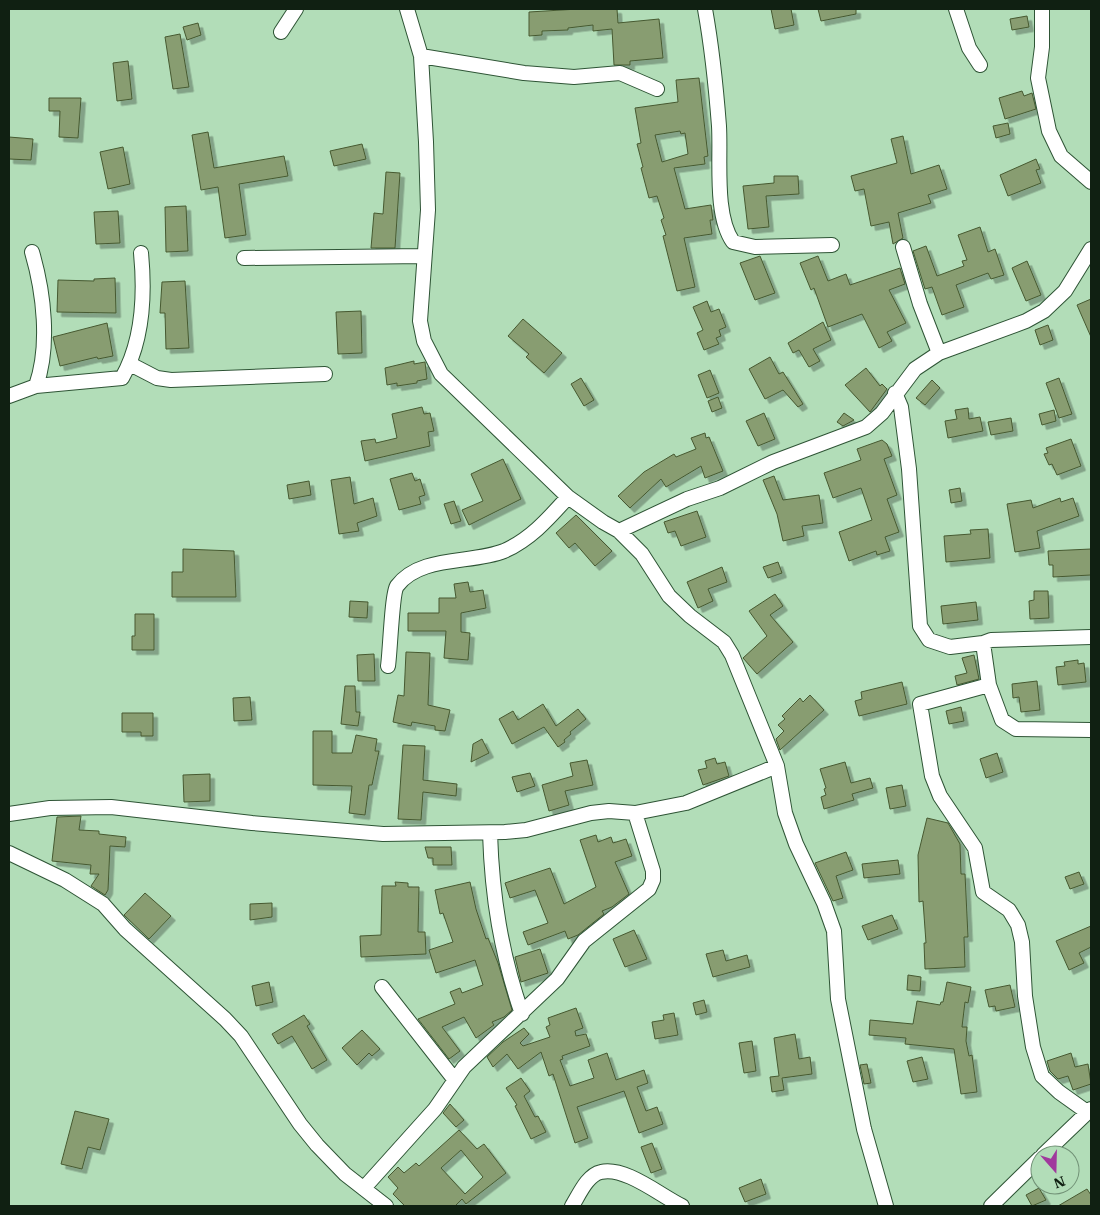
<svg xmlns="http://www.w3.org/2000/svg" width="1100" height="1215" viewBox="0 0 1100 1215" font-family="'IBM Plex Serif',serif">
<defs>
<filter id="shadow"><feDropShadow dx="4.5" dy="4.5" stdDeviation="0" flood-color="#0004"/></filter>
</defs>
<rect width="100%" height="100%" fill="#b2ddb8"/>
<path fill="#889d71" stroke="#465930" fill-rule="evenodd" filter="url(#shadow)" d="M578 9H617L618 23 659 19 663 58 630 61V65H614L612 29 593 31V25L568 28V30L542 31V35L529 36V12Z
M771 9H791L794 25 775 29Z
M818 9H856V14L821 21Z
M1027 16 1029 27 1012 30 1010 19Z
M198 23 201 35 187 40 183 27Z
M180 34 189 87 173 89 165 37Z
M128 61 132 99 117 101 113 63Z
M699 78 708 156 704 157 705 164 674 168 685 209 711 205 713 220H710L712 234 684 238 695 287 677 291 663 236 666 235 661 220 664 218 657 196 649 198 641 168 643 167 637 144 641 143 635 108 678 102 676 80ZM680 131 681 134 685 133 688 154 662 162 655 135Z
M1022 91 1024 96 1032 93 1036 109 1005 119 999 98Z
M49 98H81L78 138 59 137 60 111H49Z
M1008 123 1010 134 996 138 993 126Z
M208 132 214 168 284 156 288 176 239 184 246 235 225 238 218 187 201 190 192 135Z
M903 136 911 174 939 165 947 189 928 195 931 203 898 213 903 238 893 244 889 222 871 226 864 189 855 191 851 176 897 163 891 139Z
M9 137 33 139 31 160 9 159Z
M362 144 366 159 334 166 330 151Z
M123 147 130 184 108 189 100 152Z
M1036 159 1040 169 1036 170 1041 183 1008 196 1000 175Z
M386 172 400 173 395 248H371L374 213 383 214Z
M774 176H798L799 194 766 196 769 227 748 229 743 186 774 183Z
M186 206 188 251 166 252 165 207Z
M118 211 120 243 96 244 94 212Z
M980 227 988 252 995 249 1004 275 991 279 988 273 956 285 964 307 942 315 932 287 925 289 913 251 926 246 937 276 964 266 962 261 967 260 958 235Z
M760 256 775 293 755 300 740 263Z
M818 256 828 281 846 274 850 285 900 268 905 284 889 290 906 323 887 332 892 341 879 348 862 314 828 327 814 288 811 290 800 263Z
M1027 261 1041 295 1026 301 1012 268Z
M115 278 116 313 57 312 58 280 94 281V279Z
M185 281 189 348 166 349 165 313H160L162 282Z
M1091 299V337L1077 305Z
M707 301 711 312 719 309 726 327 719 330 721 336 716 338 719 344 704 350 697 333 703 330 693 307Z
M361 311 362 353 338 354 336 312Z
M523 319 562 353 544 373 526 357 529 354 508 336Z
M823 322 831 340 813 349 820 361 809 367 799 350 793 353 788 343Z
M107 323 113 356 98 359 97 357 60 366 53 337Z
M1048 325 1053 340 1040 345 1035 330Z
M770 357 779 374 783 372 803 404 798 407 783 390 765 399 749 369Z
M414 361V364L425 362 427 379 417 381V383L397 386V383L387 385 385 368Z
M866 368 880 386 882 384 887 389 870 412 845 385Z
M710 370 719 393 707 398 698 375Z
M581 378 594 400 584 406 571 384Z
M1059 378 1072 414 1059 418 1046 383Z
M932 380 940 388 925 405 916 398Z
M718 397 722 408 712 412 708 401Z
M422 407 424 414 430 413 434 431 428 432 430 446 365 461 361 441 375 439 376 443 397 438 392 414Z
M968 408 969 419 980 417 983 431 948 438 945 421 957 419 955 410Z
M1054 410 1056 421 1042 425 1039 414Z
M764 413 775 439 758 446 746 421Z
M844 413 854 420 843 426 837 422Z
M1011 418 1013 431 991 435 988 422Z
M705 433 706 438 709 437 723 471 705 478 701 466 666 487 661 479 630 508 618 496 644 472 674 454 676 457 696 449 691 438Z
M1071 439 1081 466 1057 475 1052 464 1049 465 1044 454 1048 453 1046 448Z
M882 440 887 444 892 456 884 459 897 495 887 499 899 532 885 537 890 551 877 555 876 551 849 561 839 532 872 520 861 488 833 498 824 473 861 460 857 449Z
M503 459 521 499 469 525 462 510 483 501 471 474Z
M412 473 415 481 420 479 425 495 419 497 421 504 399 510 390 479Z
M774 476 783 500 819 495 823 523 802 526 804 536 783 541 777 514 763 480Z
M350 477 354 504 373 498 377 516 357 523 359 531 339 534 331 480Z
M309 481 311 495 289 499 287 485Z
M960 488 962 501 951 503 949 490Z
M1060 498 1061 502 1073 498 1079 516 1037 531 1040 548 1015 552 1007 504 1031 500 1033 508Z
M454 501 461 521 451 524 444 504Z
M697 511 706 537 681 546 675 531 668 533 664 522Z
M576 515 612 551 595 566 575 543 569 548 556 533Z
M988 529 990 558 946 562 944 536 971 534 970 530Z
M183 549 234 551 236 597H172V572H183Z
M1091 549V575L1053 577V565H1049L1048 551Z
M778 562 782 573 768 578 763 567Z
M722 567 727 582 708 589 713 601 698 608 687 582Z
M468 582 470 592 483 590 486 608 461 613V632L470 633 468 660 444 658 446 631H408V613H439V598H456L454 584Z
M1034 591H1048L1049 618 1030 619 1029 601 1034 600Z
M775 594 783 606 770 615 793 642 757 674 743 658 767 636 749 611Z
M350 601 368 602 367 618 349 617Z
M976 602 978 620 943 624 941 606Z
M135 614H154V650H132V636H135Z
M406 652 430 653 428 705 450 710 445 731 435 730V726L412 722 411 726 393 722 398 695 404 696Z
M374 654 375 681H358L357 655Z
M974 655 979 679 957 685 955 676 967 673 962 658Z
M1078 660V664L1084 663 1086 682 1058 685 1056 667 1065 666 1064 662Z
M1037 681 1040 710 1021 712 1019 697 1013 698 1012 684Z
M902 682 907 704 859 716 855 701 862 699 861 692Z
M345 686H355L356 712H360L358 726 341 724Z
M810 695 824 710 780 750 776 739 784 731 778 725 785 719 782 716 800 698 803 702Z
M250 697 252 720 234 721 233 698Z
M543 704 556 726 578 709 586 719 570 732 571 734 564 740 565 742 558 747 544 727 512 744 499 719 513 711 518 720Z
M961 707 964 721 949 724 946 711Z
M122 713H153V736H141V732H122Z
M313 731H332V753H352L356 735 377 739 375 751H379L372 785H369L365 815 349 813 352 786 313 785Z
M482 739 489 753 471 762 473 744Z
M403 745 425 746 423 780 457 784 456 796 423 792 421 820 398 819Z
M997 753 1003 772 986 778 980 759Z
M715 758 717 764 725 762 729 776 703 785 698 770 707 768 705 761Z
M587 760 593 785 565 791 569 805 549 811 542 785 573 776 570 763Z
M845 762 851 783 870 778 873 788 852 794 854 800 824 809 821 797 826 795 824 789 826 788 820 769Z
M530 773 535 786 517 792 512 777Z
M210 774V801L184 802 183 775Z
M902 785 906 806 890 809 886 788Z
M81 816 79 830 99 831V834L126 837 125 847 110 846 108 890 105 895 91 886 99 874H90L91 865 52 861 57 817Z
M927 818 948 823 960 844 961 874H965L968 937H964L965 967 925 969 924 943H926L923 901 919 902 918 855Z
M596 835 598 842 611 837 613 843 626 839 632 856 615 862 629 894 612 907 602 911 604 914 578 935 568 939 565 931 528 945 523 932 548 923 535 890 510 898 505 883 550 868 564 904 596 887 580 840Z
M425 847H451L452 865H433V858H428Z
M846 852 853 870 836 876 843 898 833 901 815 863Z
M898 860 900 874 864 878 862 864Z
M1079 872 1084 884 1070 889 1065 877Z
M395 882 408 883V887H419L418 932H425L426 954 361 957 360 936 381 935 382 886H396Z
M470 882 476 909 486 939 488 938 498 963 512 1010 504 1017 492 1022 494 1025 476 1038 464 1017 442 1027 460 1051 449 1059 418 1019 455 1004 450 992 460 988 462 993 483 985 475 960 436 973 429 950 453 942 443 913 440 914 435 890Z
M145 893 171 916 149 939 124 915Z
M272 903V917L250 920V904Z
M892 915 898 929 868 940 862 926Z
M1091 926V947L1079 953 1084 963 1069 970 1056 941Z
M634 930 647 959 625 967 613 939Z
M540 949 548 973 521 982 515 957Z
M723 950 726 961 747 955 750 967 713 977 706 954Z
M908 975 921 977 920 991 907 990Z
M269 982 273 1002 256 1006 252 986Z
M947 982 971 987 968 1003 965 1002 962 1027H967L966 1041 969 1056 972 1055 977 1092 961 1094 954 1049 905 1044 906 1038 869 1035 870 1020 913 1024 917 1001 940 1005 941 1002H943Z
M1010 985 1015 1007 996 1011 995 1006 989 1007 985 990Z
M704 1000 707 1012 696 1015 693 1003Z
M576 1008 583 1028 575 1031 576 1036 586 1034 590 1046 562 1056 563 1059 560 1060 570 1086 594 1078 588 1060 607 1053 616 1080 644 1070 648 1083 637 1087 646 1111 657 1107 663 1124 639 1133 624 1091 577 1107 588 1138 575 1143 553 1074 549 1076 541 1052 518 1069 507 1054 493 1067 487 1057 503 1042 524 1028 529 1034 520 1043 523 1046 550 1037 546 1027 550 1025 548 1018Z
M674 1013 678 1035 655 1039 652 1022 664 1020 663 1015Z
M304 1015 310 1024 307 1026 327 1060 312 1069 292 1036 278 1044 272 1034Z
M362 1030 380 1049 372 1056 369 1053 357 1065 342 1048Z
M795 1034 799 1059 810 1057 812 1074 782 1078 784 1090 772 1092 770 1077 779 1076 774 1038Z
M752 1041 756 1071 744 1073 739 1043Z
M1071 1053 1075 1067 1088 1064 1091 1084 1073 1090 1068 1076 1058 1079 1050 1071 1047 1061Z
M922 1057 928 1079 913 1082 907 1061Z
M867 1064 871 1083 864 1084 860 1065Z
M521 1078 530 1091 524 1096 535 1117 538 1116 546 1132 531 1139 515 1106 517 1105 506 1088Z
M450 1104 464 1120 456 1127 443 1113Z
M75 1111 109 1119 100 1150 88 1147 82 1169 61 1164Z
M459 1130 477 1149 484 1144 506 1173 466 1204 462 1199 455 1206H405L393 1194 398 1188 388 1177 398 1167 404 1173 416 1163 419 1166ZM461 1150 483 1177 465 1194 441 1168Z
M652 1143 662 1169 651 1173 641 1147Z
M761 1179 766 1194 745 1202 739 1188Z
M1039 1188 1046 1200 1032 1206 1026 1195Z
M1087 1189 1091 1195V1206H1058Z"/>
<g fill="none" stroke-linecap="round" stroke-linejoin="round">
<defs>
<path id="street" d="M407 9 421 56 426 142 428 210 420 321 424 341 441 374 568 497 603 522 619 531 642 554 669 596 690 616 724 642 732 655 777 766 785 813 796 844 824 903 834 931 838 999 864 1129 886 1206
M705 9C712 48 716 87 719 126 721 159 714 215 733 242L755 247 832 245
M956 9 969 48 980 65
M1042 9V47L1038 78 1049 131 1061 156 1091 182
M281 32 296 9
M421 56 524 73 574 77 620 73 657 89
M903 247 920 304 939 353
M244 258 424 256
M130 364 157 378 171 380 325 374
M36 386 122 378C143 341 145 294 141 253
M895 393 901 407 909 469 920 626 929 640 950 647 983 643
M9 396 36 386C50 346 44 293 32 252
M619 531 687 499 720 488 773 462 866 427 882 413 915 369 939 353 1026 321 1044 311 1065 291 1091 249
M388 666C390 653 392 593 397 586 420 555 472 564 504 551 531 539 549 518 568 497
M989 685 1002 720 1016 729 1091 730
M9 814 50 808 111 807 252 823 383 834 505 832 526 830 591 813 609 811 635 813 686 803 777 766
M490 833C492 897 501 953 522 1014
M9 853 65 880 103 904 125 929 225 1019 241 1036 300 1124 317 1145 345 1174 386 1206
M382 987 454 1079
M1087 1112 1059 1092 1042 1076 1033 1047 1025 996 1022 942 1018 925 1009 910 983 892 975 848 940 796 932 776 920 704 989 685 983 643 991 640 1091 637
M1043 1155 1091 1109
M364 1188 435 1109 464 1067 557 979 584 941 649 889 653 880V871L635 813
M572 1206C579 1195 587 1175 601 1172 625 1166 661 1196 682 1206
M991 1206 1040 1158"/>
</defs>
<use href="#street" stroke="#2e5435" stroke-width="16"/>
<use href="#street" stroke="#fff" stroke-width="14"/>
</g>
<rect width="1100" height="1215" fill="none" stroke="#102012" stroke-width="20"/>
<g transform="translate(1055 1170) rotate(160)"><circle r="24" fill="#b2ddb8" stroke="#719176"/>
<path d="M0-4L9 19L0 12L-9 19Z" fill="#a0399d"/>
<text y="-8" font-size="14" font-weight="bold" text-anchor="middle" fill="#102012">N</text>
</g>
</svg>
